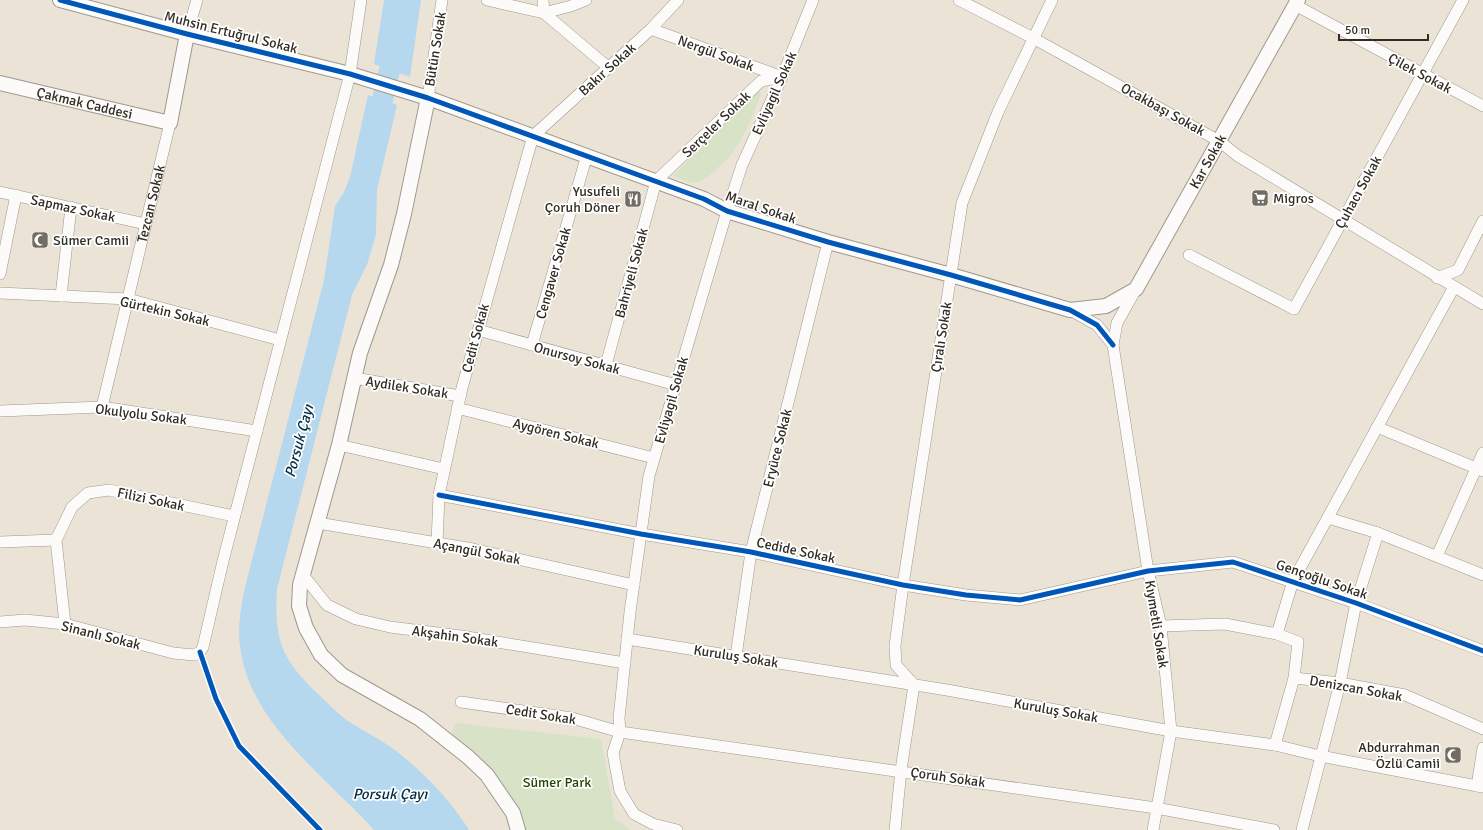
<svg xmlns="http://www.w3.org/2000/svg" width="1483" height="830" viewBox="0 0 1483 830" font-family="Signika,sans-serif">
<rect width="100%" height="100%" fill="#ebe3d6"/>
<path fill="#d7e2c6" d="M758 91 761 94C748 126 741 150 713 172 708 176 703 181 697 182 689 183 680 179 673 176Z
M456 723 601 739 615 819 630 830H525L514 802 451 736Z"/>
<path fill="#b6d8ee" d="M384 0H421L410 77 374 64Z
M368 95 397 105 377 190 376 234 368 262 352 295 277 589C274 640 281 658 318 694 327 702 336 712 345 719 361 730 379 738 395 750 423 772 450 799 469 830H374C322 772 239 717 239 630 239 617 242 604 244 591L324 280 335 206 344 192 350 177Z"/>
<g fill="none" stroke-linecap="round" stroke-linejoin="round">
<path stroke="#b6d8ee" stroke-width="21" d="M376 127 392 60 402 0"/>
<defs>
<g id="minor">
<path d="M487 0 544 13 609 68"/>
<path d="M543 0 544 13"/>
<path d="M959 0 1033 38 1219 141 1238 156 1483 304"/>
<path d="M1295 5 1483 106"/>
<path d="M544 13 571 6 586 0"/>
<path d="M651 29 782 77"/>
<path d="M187 34 197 0"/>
<path d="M428 98 442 0"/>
<path d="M0 192 146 224"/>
<path d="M1189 255 1294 309 1463 0"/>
<path d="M0 274 16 195"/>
<path d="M1437 278 1458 270 1483 221"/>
<path d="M1136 289 1117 323 1113 345 1148 571 1161 626 1171 731 1153 830"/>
<path d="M0 293 128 299 280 340"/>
<path d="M61 296 71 207"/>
<path d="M1070 310 1097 325 1113 345"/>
<path d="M478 330 676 385"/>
<path d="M532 345 587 155"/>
<path d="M606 365 656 181 761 81 782 77"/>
<path d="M354 378 460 396"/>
<path id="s1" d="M102 407 170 123"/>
<path d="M457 408 654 458"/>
<path d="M0 411 102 407 257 431"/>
<path d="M1377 427 1483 471"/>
<path d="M339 445 444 469"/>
<path d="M439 495 641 534 751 552 903 585 966 595 1020 600 1148 571 1233 562 1356 603 1483 651"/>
<path d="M1328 518 1378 533"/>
<path d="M318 523 473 549 634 585"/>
<path d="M0 542 56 540"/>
<path d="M437 543 439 495 462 388 533 136 651 29 678 0"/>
<path d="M1437 556 1483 453"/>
<path d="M303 575 327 605 356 619 390 627 461 636 625 663"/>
<path d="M0 622 25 620 65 624 173 653 194 655 200 652 203 647 223 561 350 74 361 0"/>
<path d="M65 624 56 540 72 507 88 493 109 490 234 516"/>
<path d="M1161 626 1225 624 1277 634 1293 581 1454 287"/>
<path d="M627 639 947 690 1171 731 1275 745 1320 756 1483 787"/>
<path d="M736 656 751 552 828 242"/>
<path d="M1294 678 1340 683 1405 695 1483 729"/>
<path d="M914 685 896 665 895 646 903 585 962 203 998 112 1052 0"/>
<path d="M461 702 572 718 620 732 1156 808 1274 830"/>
<path d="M1275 745 1294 678 1298 642 1277 634"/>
<path d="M1477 786 1483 748"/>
<path d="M677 830 653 824 634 814 620 791 613 753 620 732 619 718 630 612 649 476 727 211 742 165 782 77 813 0"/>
<path d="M895 830 901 770 914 685"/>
<path d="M1302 830 1340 683 1356 603 1378 533 1483 575"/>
</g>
<g id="tertiary">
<path id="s2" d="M60 0 187 34 350 74 428 98 704 199 727 211 828 242 951 275 1070 310 1106 306 1136 289 1298 0"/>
<path id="s3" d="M0 83 170 123 187 34"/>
<path d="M428 98 404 214 391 265 360 353 339 445 300 585 299 606 306 628 321 655 342 675 420 719 468 757 487 775 513 813 518 830"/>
</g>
</defs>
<use href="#minor" stroke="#9e988e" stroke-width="12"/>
<use href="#tertiary" stroke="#9e988e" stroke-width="16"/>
<use href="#minor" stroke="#fcfbf9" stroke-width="11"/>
<use href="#tertiary" stroke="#fcfbf9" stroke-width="14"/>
<defs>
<path id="cycleway" d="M60 0 187 34 350 74 428 98 704 199 727 211 828 242 951 275 1070 310 1097 325 1113 345
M439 495 641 534 751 552 903 585 966 595 1020 600 1148 571 1233 562 1356 603 1483 651
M200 652 216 699 239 746 320 830"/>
</defs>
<use href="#cycleway" stroke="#fff" stroke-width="8"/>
<use href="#cycleway" stroke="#0057b8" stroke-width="5"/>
</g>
<defs>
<symbol id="supermarket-square" viewBox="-11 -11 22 22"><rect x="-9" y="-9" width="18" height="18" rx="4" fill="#726c62" stroke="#fff"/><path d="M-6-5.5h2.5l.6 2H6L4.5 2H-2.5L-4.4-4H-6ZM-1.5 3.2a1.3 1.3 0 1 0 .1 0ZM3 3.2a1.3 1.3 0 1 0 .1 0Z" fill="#fff"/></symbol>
<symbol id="restaurant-square" viewBox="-11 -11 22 22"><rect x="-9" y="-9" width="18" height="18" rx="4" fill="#726c62" stroke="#fff"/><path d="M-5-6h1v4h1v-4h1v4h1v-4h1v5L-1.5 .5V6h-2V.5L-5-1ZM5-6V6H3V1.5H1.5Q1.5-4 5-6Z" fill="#fff"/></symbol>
<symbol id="mosque-square" viewBox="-11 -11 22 22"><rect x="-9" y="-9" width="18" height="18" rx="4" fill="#726c62" stroke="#fff"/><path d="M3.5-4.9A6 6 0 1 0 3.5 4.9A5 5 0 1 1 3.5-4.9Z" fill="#fff"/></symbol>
</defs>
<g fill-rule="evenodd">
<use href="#supermarket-square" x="1250" y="188" width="20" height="20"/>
<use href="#restaurant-square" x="623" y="189" width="20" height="20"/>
<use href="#mosque-square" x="30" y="230" width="20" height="20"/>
<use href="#mosque-square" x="1443" y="745" width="20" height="20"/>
</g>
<g text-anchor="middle" stroke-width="3.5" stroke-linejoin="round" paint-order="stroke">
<g font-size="14" fill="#312c23" stroke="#fff">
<text transform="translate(231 32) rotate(14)" y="5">Muhsin Ertuğrul Sokak</text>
<text transform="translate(435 49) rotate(-81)" y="5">Bütün Sokak</text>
<text transform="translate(716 53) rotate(20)" y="5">Nergül Sokak</text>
<text transform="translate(607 69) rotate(-42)" y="5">Bakır Sokak</text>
<text transform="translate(1420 73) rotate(28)" y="5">Çilek Sokak</text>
<text transform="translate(774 93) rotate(-66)" y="5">Evliyagil Sokak</text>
<text dy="5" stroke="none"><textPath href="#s3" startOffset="87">Çakmak Caddesi</textPath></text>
<text transform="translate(1163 109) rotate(29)" y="5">Ocakbaşı Sokak</text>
<text transform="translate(716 124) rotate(-44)" y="5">Serçeler Sokak</text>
<text dy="5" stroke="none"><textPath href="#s2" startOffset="1275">Kar Sokak</textPath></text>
<text transform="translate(1358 192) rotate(-61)" y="5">Çuhacı Sokak</text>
<text dy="5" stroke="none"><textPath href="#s1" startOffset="209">Tezcan Sokak</textPath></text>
<text transform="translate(761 207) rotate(19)" y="5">Maral Sokak</text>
<text transform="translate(73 208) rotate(12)" y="5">Sapmaz Sokak</text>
<text transform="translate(553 273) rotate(-74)" y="5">Cengaver Sokak</text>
<text transform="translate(631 273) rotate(-75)" y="5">Bahriyeli Sokak</text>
<text transform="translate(165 311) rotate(13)" y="5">Gürtekin Sokak</text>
<text transform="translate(941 337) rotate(-81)" y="5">Çıralı Sokak</text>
<text transform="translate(475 338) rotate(-75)" y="5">Cedit Sokak</text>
<text transform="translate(577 358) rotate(15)" y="5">Onursoy Sokak</text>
<text transform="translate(407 387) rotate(9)" y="5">Aydilek Sokak</text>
<text transform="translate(671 400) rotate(-74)" y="5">Evliyagil Sokak</text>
<text transform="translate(141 414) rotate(7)" y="5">Okulyolu Sokak</text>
<text transform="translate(556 433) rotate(14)" y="5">Aygören Sokak</text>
<text transform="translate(777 448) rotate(-76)" y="5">Eryüce Sokak</text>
<text transform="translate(151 499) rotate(12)" y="5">Filizi Sokak</text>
<text transform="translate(796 550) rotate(12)" y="5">Cedide Sokak</text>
<text transform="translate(477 551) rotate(11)" y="5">Açangül Sokak</text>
<text transform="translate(1322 579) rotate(19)" y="5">Gençoğlu Sokak</text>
<text transform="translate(1157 624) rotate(81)" y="5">Kıymetli Sokak</text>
<text transform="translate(101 635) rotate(14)" y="5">Sinanlı Sokak</text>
<text transform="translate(455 636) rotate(8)" y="5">Akşahin Sokak</text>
<text transform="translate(736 656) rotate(9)" y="5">Kuruluş Sokak</text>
<text transform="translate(1356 688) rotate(10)" y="5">Denizcan Sokak</text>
<text transform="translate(1056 710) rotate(10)" y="5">Kuruluş Sokak</text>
<text transform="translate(541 714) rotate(9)" y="5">Cedit Sokak</text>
<text transform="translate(948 777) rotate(8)" y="5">Çoruh Sokak</text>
</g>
<g font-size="14" fill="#312c23" stroke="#fff" text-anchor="end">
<text x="620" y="196">Yusufeli<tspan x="620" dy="16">Çoruh Döner</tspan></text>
<text x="1273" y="203" text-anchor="start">Migros</text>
<text x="53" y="245" text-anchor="start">Sümer Camii</text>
<text x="1440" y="752">Abdurrahman<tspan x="1440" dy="16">Özlü Camii</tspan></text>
</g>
<g font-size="14" fill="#204600" stroke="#fff">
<text x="557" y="787">Sümer Park</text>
</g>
<g font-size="15" font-style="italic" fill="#002d44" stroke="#fff">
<text transform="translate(299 441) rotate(-75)" y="5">Porsuk Çayı</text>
<text x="390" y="799">Porsuk Çayı</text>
</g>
</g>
<path d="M1339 34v6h89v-6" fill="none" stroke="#312c23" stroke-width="2"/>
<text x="1345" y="34" font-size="12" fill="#312c23" stroke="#ffffff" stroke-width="3" paint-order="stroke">50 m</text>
</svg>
